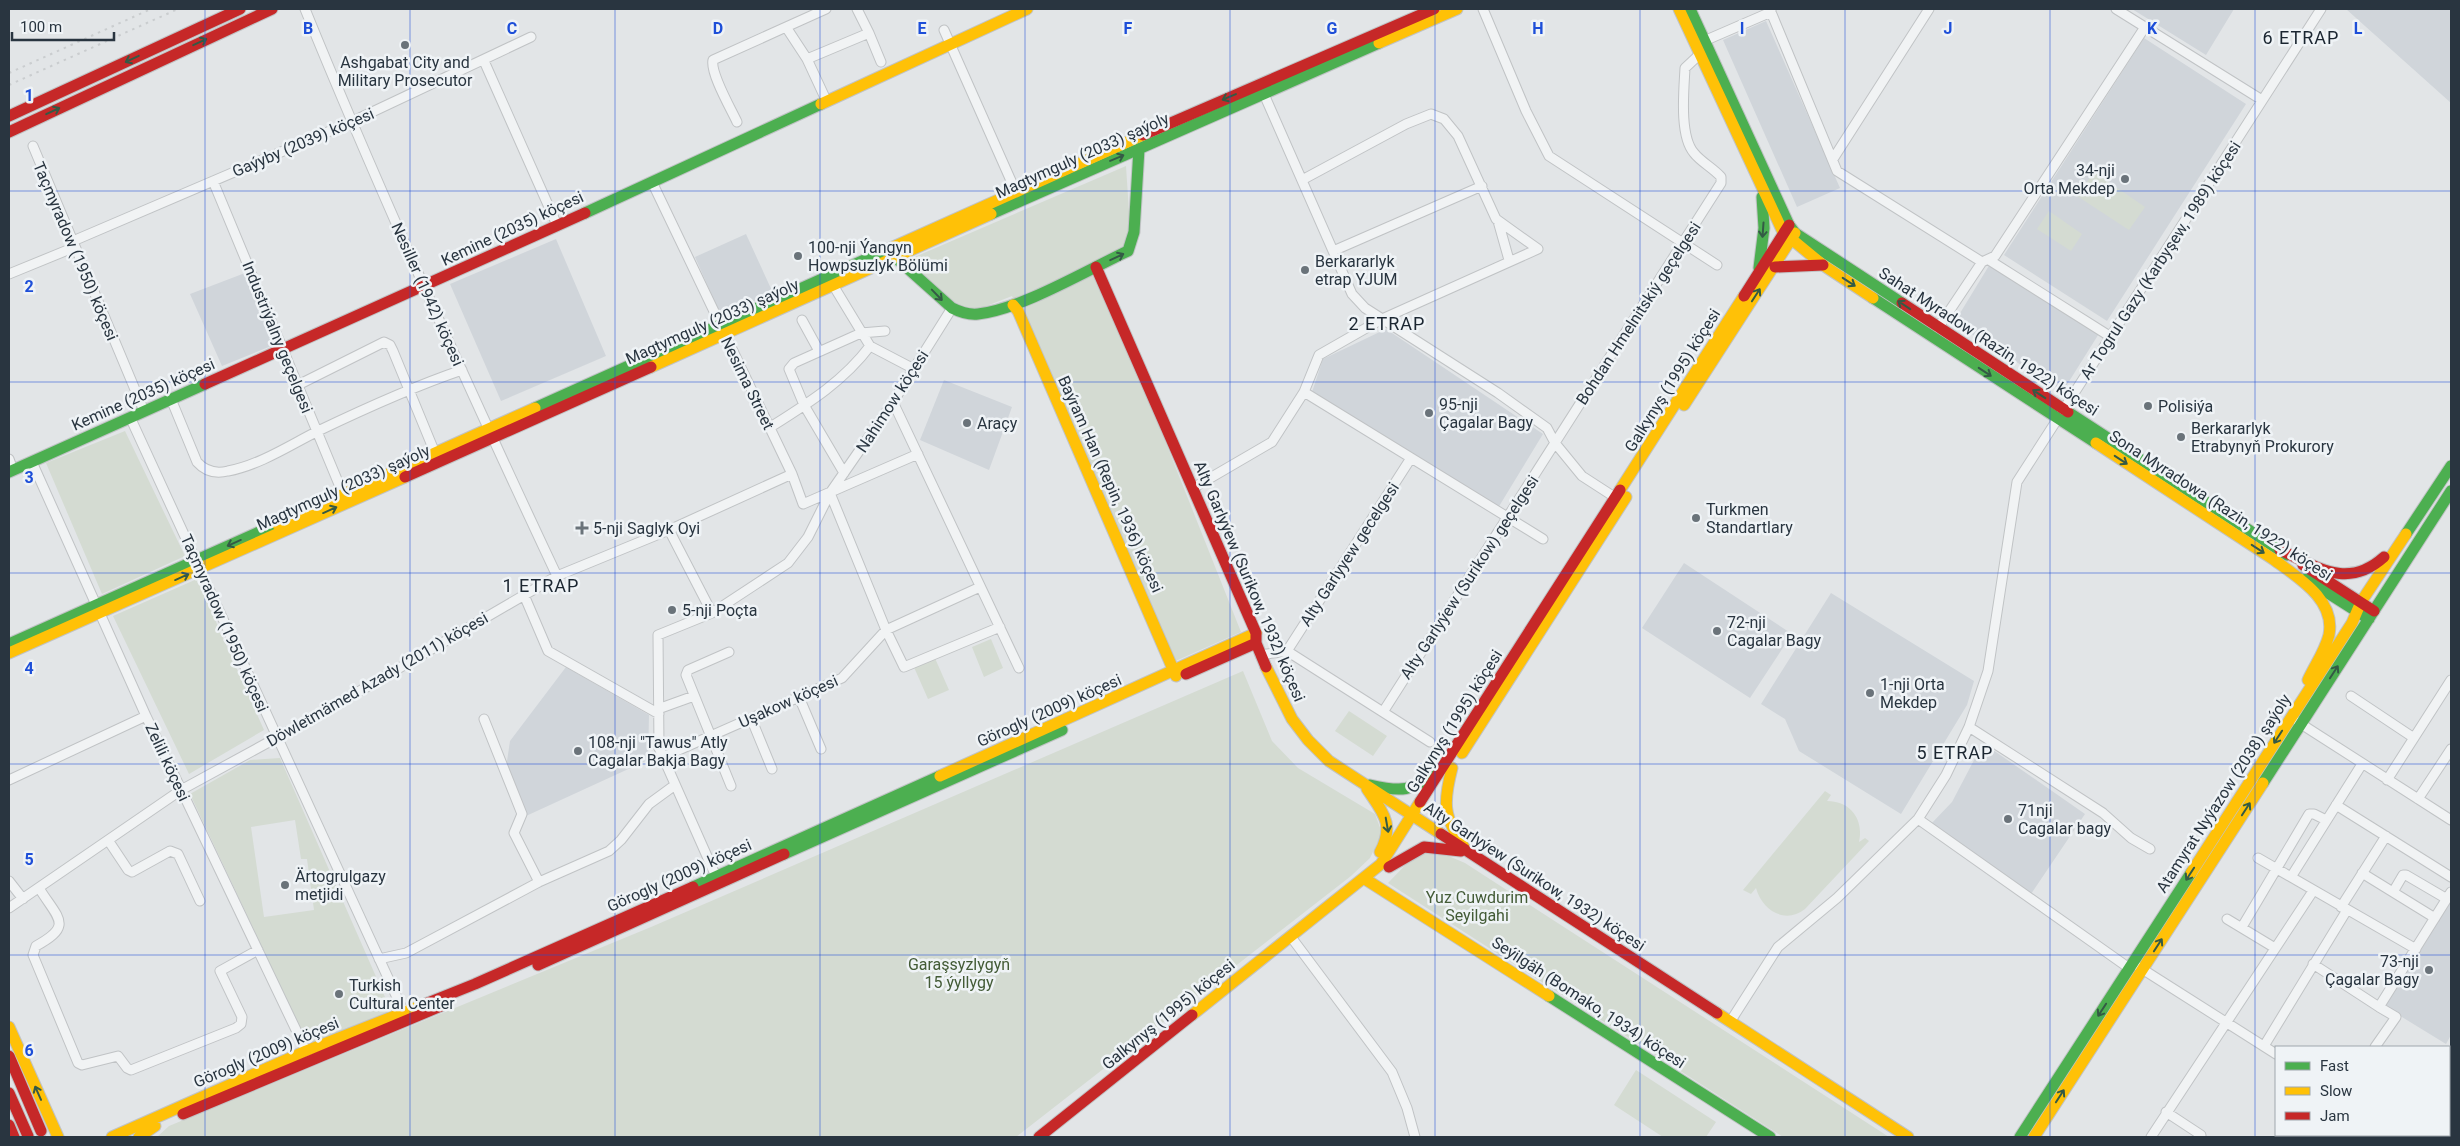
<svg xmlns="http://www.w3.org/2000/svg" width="2460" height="1146" viewBox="0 0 2460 1146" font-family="Roboto,sans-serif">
<rect width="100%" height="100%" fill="#e2e5e7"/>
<path fill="#d0d5da" d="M2132 9H2234L2206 55Z
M2346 9H2451V103Z
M1766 21 1840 188 1797 207 1723 40Z
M2144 38 2246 104 2107 321 2004 255Z
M746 234 773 293 721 316 695 257Z
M556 239 606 356 501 401 450 284Z
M1990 264 2100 332 2063 391 1954 323Z
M245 273 276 344 222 366 190 294Z
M1386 329 1543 434 1498 508 1312 392 1323 359Z
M944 380 1012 407 989 470 920 440Z
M1684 563 1792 634 1750 698 1642 628Z
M1831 593 1974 681 1967 705 1901 814 1799 751 1785 719 1761 704Z
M566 667 649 715 648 760 526 816 506 768 510 741Z
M1983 743 2085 814 2031 894 1930 825 1952 802Z
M2451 899V1035L2446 1044 2384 1006Z"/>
<path fill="#d4dbd2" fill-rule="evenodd" d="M1126 166 1131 243 1096 267 1241 632 1171 663 1012 296 966 314 903 262Z
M2094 172 2145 207 2129 230 2077 196Z
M2049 211 2082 234 2071 251 2037 229Z
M125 431 185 556 102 594 46 463Z
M197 579 264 730 189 774 113 616Z
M991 639 1003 668 984 677 972 647Z
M934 656 949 690 928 699 913 665Z
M1243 671 1272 741 1298 768 1375 814 1382 833 1370 858 1351 876 1016 1137H157L169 1126 651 927Z
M1349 711 1387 736 1373 756 1335 731Z
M280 758 392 1013 308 1045 190 794 250 760ZM295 820 301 859H307L314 910 264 917 251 827Z
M1825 791 1831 795 1827 801C1851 801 1864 820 1859 842L1865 838 1869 841 1805 909C1785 925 1762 910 1756 888L1751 894 1743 890Z
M1432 849 1465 863 1889 1137H1783L1388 883 1415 855Z
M1636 1070 1716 1122 1706 1137H1663L1614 1105Z"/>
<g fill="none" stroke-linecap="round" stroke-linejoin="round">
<defs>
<path id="street" d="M305 9C383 200 469 389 557 576
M1483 9 1526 111 1549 156 1717 265
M2116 9 2262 100
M1771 12 1837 171 1982 262
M786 27 826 9
M944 30 1016 192
M869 33 881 62
M1704 41 1771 12V9
M807 59 869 33 857 9
M484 61 557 225
M1263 92 1352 294 1365 308 1498 393 1547 428 1555 443 1582 476 1616 498
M737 122C731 109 710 73 713 60L786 27 807 59 827 102
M33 146 144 411
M1833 159 1929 9
M1302 180 1406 124 1431 114 1444 119 1458 136 1496 219 1538 249
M213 181 343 494
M652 182 792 474 803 504 918 454
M1498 221 1509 260
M73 241 351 122 531 37
M1333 251 1482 186
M1989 260 2111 337
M9 274 75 247
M802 320 819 351
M1938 328 1982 262 1995 256 2145 27
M870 346 914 369
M298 385 384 342 390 345 393 351 435 453
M1304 392 1543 539
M171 399 197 462C205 471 216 474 228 471 260 465 290 445 318 431 366 408 412 387 462 370
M893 402 1019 668
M130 417 406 1017
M769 428C807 404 843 382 870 346L833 285
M9 459 13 470
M32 462 146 716 308 1055
M844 473 804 405 789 369 794 363 861 333 885 331
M1193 488 1272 442 1304 392 1319 355 1382 319 1538 249
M830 493 886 630 904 667 1000 627
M669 530 712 613 658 635 659 748 718 881
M524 595 548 651 659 714
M712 613 788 563 808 537 830 493 893 402 952 308
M1287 651 1411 458
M729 652 688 670 686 675 731 786
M1260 655 1287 651 1430 742
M2351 696 2414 738
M799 697 821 749
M658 709 694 696
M1383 712 1721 183V177C1713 168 1701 162 1694 153 1679 136 1684 89 1685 68L1700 54
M751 718 772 769
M484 719 522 814 514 833 539 882
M2298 722 2451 820
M1969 727 2103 813 2131 838 2150 849
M663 757 842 678 886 630 980 587
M9 780 146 716
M2387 780 2451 680
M2418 799 2451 749
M2336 805 2451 877
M1918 819 2129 968
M108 840 128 870 132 872 170 851 178 854 200 901
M2258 858 2416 949
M2362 873 2435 918
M2291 877 2362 764
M9 881 23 899
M39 888C58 919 74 925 36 946L33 955 78 1063 82 1065 118 1056 127 1068 131 1070 236 1028 241 1024 242 1017 220 971 258 950
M2393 892 2403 875H2406L2447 899
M2341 907 2386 836
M9 908 181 790 322 713 557 576 669 530 792 474
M2227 919 2275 948
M2242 927 2309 814H2314L2326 820
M1294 941 1392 1072 1407 1108 1415 1137
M379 959 406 953 539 882 609 851 621 840 649 804 675 785
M2313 964 2379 1007
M2139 967 2276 1054
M1730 1022 1778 947 1837 898 1918 819 1946 775 1969 727 1988 671 2017 482 2321 9
M2264 1046 2347 910
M2375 1047 2396 1017 2379 1007 2451 892
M2166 1112 2201 1135V1137
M2402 1135 2406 1137
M2151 1137 2313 891
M2313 1137 2314 1135"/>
<path id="fast" d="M1690 9 1789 225 1795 233 1902 303
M585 213 821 104
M991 214 1379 43
M894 252 896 258 952 308C960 312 969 315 978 314 1022 309 1087 270 1128 251L1134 232 1139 149
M1759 268 1764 228 1762 197
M1873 298 2096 443
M535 408 891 248
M2068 412 2287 555
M9 472 205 384
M2406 534 2451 466
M2306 579 2369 619
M9 644 277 524
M2263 783 2451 491
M1370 785C1401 792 1412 792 1437 771
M784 854 1062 730
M693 887 940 776
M1549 996 1770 1137
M2020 1137 2191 873"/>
<path id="slow" d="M1679 9 1783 232 1823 265 1873 298
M1379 43 1457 9
M821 104 1027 9
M891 248 1143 135
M1013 305 1018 311 1176 676
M651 367 991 214
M1684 405 1795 233
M2096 443 2279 563
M1620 490 1744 296
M277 524 535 408
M2273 559C2297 577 2336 599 2329 635 2325 651 2315 665 2308 680
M9 653 405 477
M1266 667 1292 719 1308 740 1329 761 1441 834
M1462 753 1626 497
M1452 768C1443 803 1443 816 1464 847
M940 776 1256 633
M1367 789C1383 813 1395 824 1380 852
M2191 873 2352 623 2361 602 2406 534
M1365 879 1549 996
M1717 1013 1908 1137
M1192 1015 1381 864 1420 802
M9 1027 58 1137
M112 1137 306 1051 425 1004
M139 1137 155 1126
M2034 1137 2263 783"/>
<path id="jam" d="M9 116 240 9
M9 132 272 9
M1143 135 1434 9
M1096 267 1256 633V643L1266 667
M1775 267 1823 265
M1744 296 1789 225
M1902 303 2068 412
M205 384 585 213
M405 477 651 367
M2280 550C2318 567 2347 590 2384 557
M2303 565 2374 611
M1186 674 1256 643
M1420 802 1620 490
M1441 834 1717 1013
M1389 867 1424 847 1461 851
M538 965 784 854
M425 1004 475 984 693 887
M9 1056 41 1131
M9 1093 28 1136
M183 1114 441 1006
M9 1125 14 1137
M1039 1137 1192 1015"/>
</defs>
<use href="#street" stroke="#c0c3c5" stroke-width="11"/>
<use href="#fast" stroke="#c0c3c5" stroke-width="13"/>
<use href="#slow" stroke="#c0c3c5" stroke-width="13"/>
<use href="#jam" stroke="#c0c3c5" stroke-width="13"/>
<use href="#street" stroke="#f1f3f4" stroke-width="9"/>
<use href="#fast" stroke="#4caf50" stroke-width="11"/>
<use href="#slow" stroke="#ffc107" stroke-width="11"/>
<use href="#jam" stroke="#c62828" stroke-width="11"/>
<path stroke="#cacdcf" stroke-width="2" stroke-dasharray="2.5 5" stroke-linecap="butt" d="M9 73 151 9
M9 85 178 9"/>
</g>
<defs><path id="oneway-shaft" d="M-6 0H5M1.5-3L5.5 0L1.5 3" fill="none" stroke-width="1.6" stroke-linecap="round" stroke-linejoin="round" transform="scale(1.25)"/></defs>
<g stroke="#345a45">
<use href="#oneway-shaft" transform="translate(200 42) rotate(-25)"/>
<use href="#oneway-shaft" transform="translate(132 59) rotate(155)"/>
<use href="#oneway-shaft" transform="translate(1229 97) rotate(157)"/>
<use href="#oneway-shaft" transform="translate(53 111) rotate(-25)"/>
<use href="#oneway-shaft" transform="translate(1117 158) rotate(-23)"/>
<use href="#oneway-shaft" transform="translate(1763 230) rotate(94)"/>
<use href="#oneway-shaft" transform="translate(1117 257) rotate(-25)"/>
<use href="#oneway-shaft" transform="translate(1849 282) rotate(33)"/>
<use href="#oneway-shaft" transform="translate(937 295) rotate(46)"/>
<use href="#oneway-shaft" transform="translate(1756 295) rotate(-57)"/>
<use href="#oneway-shaft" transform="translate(1904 305) rotate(-146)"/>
<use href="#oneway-shaft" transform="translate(1985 372) rotate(33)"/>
<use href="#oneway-shaft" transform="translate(2039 394) rotate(-147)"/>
<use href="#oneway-shaft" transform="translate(2121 460) rotate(33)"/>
<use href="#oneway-shaft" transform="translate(330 510) rotate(-24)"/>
<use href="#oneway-shaft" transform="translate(234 543) rotate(156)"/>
<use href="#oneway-shaft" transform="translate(2258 549) rotate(33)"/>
<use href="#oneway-shaft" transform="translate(182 577) rotate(-24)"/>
<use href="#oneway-shaft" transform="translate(2334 672) rotate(-57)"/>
<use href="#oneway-shaft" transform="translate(2278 737) rotate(123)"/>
<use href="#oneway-shaft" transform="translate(2246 809) rotate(-57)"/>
<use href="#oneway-shaft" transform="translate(1387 825) rotate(80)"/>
<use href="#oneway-shaft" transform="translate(2190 874) rotate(123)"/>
<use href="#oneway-shaft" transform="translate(2158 945) rotate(-57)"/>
<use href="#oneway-shaft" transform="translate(2102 1010) rotate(123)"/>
<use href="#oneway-shaft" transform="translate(38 1093) rotate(-114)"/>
<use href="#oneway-shaft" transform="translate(2060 1096) rotate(-57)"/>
</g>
<path fill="none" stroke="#1d4ed8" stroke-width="1" stroke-opacity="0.55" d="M205 9V1137M410 9V1137M615 9V1137M820 9V1137M1025 9V1137M1230 9V1137M1435 9V1137M1640 9V1137M1845 9V1137M2050 9V1137M2255 9V1137M9 191H2451M9 382H2451M9 573H2451M9 764H2451M9 955H2451"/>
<g fill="#6a737a" stroke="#eff3f6" stroke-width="2">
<circle cx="405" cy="45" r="5"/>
<circle cx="2125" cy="179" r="5"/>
<circle cx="798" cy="256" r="5"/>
<circle cx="1305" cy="270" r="5"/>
<circle cx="2148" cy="406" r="5"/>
<circle cx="1429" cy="413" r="5"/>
<circle cx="967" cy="423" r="5"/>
<circle cx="2181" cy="437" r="5"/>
<circle cx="1696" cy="518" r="5"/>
<path d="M579.5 520.5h5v5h5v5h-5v5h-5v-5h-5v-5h5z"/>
<circle cx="672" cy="610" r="5"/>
<circle cx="1717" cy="631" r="5"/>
<circle cx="1870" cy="693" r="5"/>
<circle cx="578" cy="751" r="5"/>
<circle cx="2008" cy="819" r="5"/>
<circle cx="285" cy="885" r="5"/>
<circle cx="2429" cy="970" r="5"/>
<circle cx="339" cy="994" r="5"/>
</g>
<g text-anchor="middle" stroke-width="5" stroke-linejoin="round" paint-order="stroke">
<g font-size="16" fill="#293540" stroke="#eff3f6" text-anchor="start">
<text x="405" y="68" text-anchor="middle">Ashgabat City and<tspan x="405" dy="18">Military Prosecutor</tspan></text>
<text x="2115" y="176" text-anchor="end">34-nji<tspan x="2115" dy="18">Orta Mekdep</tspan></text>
<text x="808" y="253">100-nji Ýangyn<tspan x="808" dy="18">Howpsuzlyk Bölümi</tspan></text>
<text x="1315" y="267">Berkararlyk<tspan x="1315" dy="18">etrap YJUM</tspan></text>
<text x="1439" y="410">95-nji<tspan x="1439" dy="18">Çagalar Bagy</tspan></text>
<text x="2158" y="412">Polisiýa</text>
<text x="977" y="429">Araçy</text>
<text x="2191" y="434">Berkararlyk<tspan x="2191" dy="18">Etrabynyň Prokurory</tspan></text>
<text x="1706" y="515">Turkmen<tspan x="1706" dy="18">Standartlary</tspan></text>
<text x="593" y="534">5-nji Saglyk Oyi</text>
<text x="682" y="616">5-nji Poçta</text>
<text x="1727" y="628">72-nji<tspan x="1727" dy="18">Cagalar Bagy</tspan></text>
<text x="1880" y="690">1-nji Orta<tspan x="1880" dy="18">Mekdep</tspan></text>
<text x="588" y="748">108-nji "Tawus" Atly<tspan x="588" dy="18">Cagalar Bakja Bagy</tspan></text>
<text x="2018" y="816">71nji<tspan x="2018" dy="18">Cagalar bagy</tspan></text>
<text x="295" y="882">Ärtogrulgazy<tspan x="295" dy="18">metjidi</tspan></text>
<text x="2419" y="967" text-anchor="end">73-nji<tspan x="2419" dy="18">Çagalar Bagy</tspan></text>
<text x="349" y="991">Turkish<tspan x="349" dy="18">Cultural Center</tspan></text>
</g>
<g font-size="16" fill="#293540" stroke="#eff3f6">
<text transform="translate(303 142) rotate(-23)" y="6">Gaýyby (2039) köçesi</text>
<text transform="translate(1082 155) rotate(-24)" y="6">Magtymguly (2033) şaýoly</text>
<text transform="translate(512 228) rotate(-25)" y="6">Kemine (2035) köçesi</text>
<text transform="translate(76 251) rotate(67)" y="6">Taçmyradow (1950) köçesi</text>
<text transform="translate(2160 260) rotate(-57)" y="6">Ar Togrul Gazy (Karbyşew, 1989) köçesi</text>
<text transform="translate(428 294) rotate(66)" y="6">Nesiller (1942) köçesi</text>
<text transform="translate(1638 313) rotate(-57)" y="6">Bohdan Hmelnitskiý geçelgesi</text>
<text transform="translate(712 321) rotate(-24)" y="6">Magtymguly (2033) şaýoly</text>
<text transform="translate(278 337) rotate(68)" y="6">Industriýalny geçelgesi</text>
<text transform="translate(1989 341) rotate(33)" y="6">Sahat Myradow (Razin, 1922) köçesi</text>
<text transform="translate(1672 380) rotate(-58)" y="6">Galkynyş (1995) köçesi</text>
<text transform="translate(748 383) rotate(64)" y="6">Nesima Street</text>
<text transform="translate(143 394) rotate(-24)" y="6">Kemine (2035) köçesi</text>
<text transform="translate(892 401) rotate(-57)" y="6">Nahimow köçesi</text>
<text transform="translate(1111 484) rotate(66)" y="6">Baýram Han (Repin, 1936) köçesi</text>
<text transform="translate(343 487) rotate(-24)" y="6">Magtymguly (2033) şaýoly</text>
<text transform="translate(2221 505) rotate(33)" y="6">Sona Myradowa (Razin, 1922) köçesi</text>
<text transform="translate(1349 554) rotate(-57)" y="6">Alty Garlyyew gecelgesi</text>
<text transform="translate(1469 577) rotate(-57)" y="6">Alty Garlyýew (Surikow) geçelgesi</text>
<text transform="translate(1250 581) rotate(67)" y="6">Alty Garlyýew (Surikow, 1932) köçesi</text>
<text transform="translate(225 623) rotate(66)" y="6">Taçmyradow (1950) köçesi</text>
<text transform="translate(377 679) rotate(-30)" y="6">Döwletmämed Azady (2011) köçesi</text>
<text transform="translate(788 701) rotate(-24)" y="6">Uşakow köçesi</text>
<text transform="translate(1049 710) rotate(-24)" y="6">Görogly (2009) köçesi</text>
<text transform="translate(1454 721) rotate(-58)" y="6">Galkynyş (1995) köçesi</text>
<text transform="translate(168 762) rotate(65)" y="6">Zelili köçesi</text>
<text transform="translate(2223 793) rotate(-57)" y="6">Atamyrat Nyýazow (2038) şaýoly</text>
<text transform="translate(679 875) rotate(-24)" y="6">Görogly (2009) köçesi</text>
<text transform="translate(1535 876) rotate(33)" y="6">Alty Garlyýew (Surikow, 1932) köçesi</text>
<text transform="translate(1589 1002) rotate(33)" y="6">Seýilgäh (Bomako, 1934) köçesi</text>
<text transform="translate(1168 1014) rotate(-39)" y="6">Galkynyş (1995) köçesi</text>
<text transform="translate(266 1052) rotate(-23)" y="6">Görogly (2009) köçesi</text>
</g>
<g font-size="16" fill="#435b36" stroke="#eff3f6">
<text x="1477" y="903">Yuz Cuwdurim<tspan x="1477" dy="18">Seyilgahi</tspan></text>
<text x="959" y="970">Garaşsyzlygyň<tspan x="959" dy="18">15 ýyllygy</tspan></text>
</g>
<g font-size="18" letter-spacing="1" fill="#1b2631" stroke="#eff3f6">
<text x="2301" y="44">6 ETRAP</text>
<text x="1387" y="330">2 ETRAP</text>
<text x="541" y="592">1 ETRAP</text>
<text x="1955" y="759">5 ETRAP</text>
</g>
</g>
<g font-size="16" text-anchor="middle" font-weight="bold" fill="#1d4ed8" stroke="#eff3f6" stroke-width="5" stroke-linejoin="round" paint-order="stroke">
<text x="308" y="34">B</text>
<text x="512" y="34">C</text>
<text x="718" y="34">D</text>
<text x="922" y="34">E</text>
<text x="1128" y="34">F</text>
<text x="1332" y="34">G</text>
<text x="1538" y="34">H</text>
<text x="1742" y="34">I</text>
<text x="1948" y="34">J</text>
<text x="2152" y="34">K</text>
<text x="2358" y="34">L</text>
<text x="29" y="101">1</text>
<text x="29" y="292">2</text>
<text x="29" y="483">3</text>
<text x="29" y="674">4</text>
<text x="29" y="865">5</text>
<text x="29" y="1056">6</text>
</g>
<rect width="2460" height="1146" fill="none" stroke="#293540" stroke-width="20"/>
<rect x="2275" y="1046" width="175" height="90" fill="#eff3f6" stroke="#a0a7ad"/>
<rect x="2285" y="1062" width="25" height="8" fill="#4caf50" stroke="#a0a7ad"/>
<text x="2320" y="1071" font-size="15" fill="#293540">Fast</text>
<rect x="2285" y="1087" width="25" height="8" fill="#ffc107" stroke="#a0a7ad"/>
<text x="2320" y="1096" font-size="15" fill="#293540">Slow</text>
<rect x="2285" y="1112" width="25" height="8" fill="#c62828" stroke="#a0a7ad"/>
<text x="2320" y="1121" font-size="15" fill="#293540">Jam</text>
<path d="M12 32v8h102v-8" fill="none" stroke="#293540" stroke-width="2.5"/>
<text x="20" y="32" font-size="15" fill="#293540" stroke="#eff3f6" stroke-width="4" paint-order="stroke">100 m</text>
</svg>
